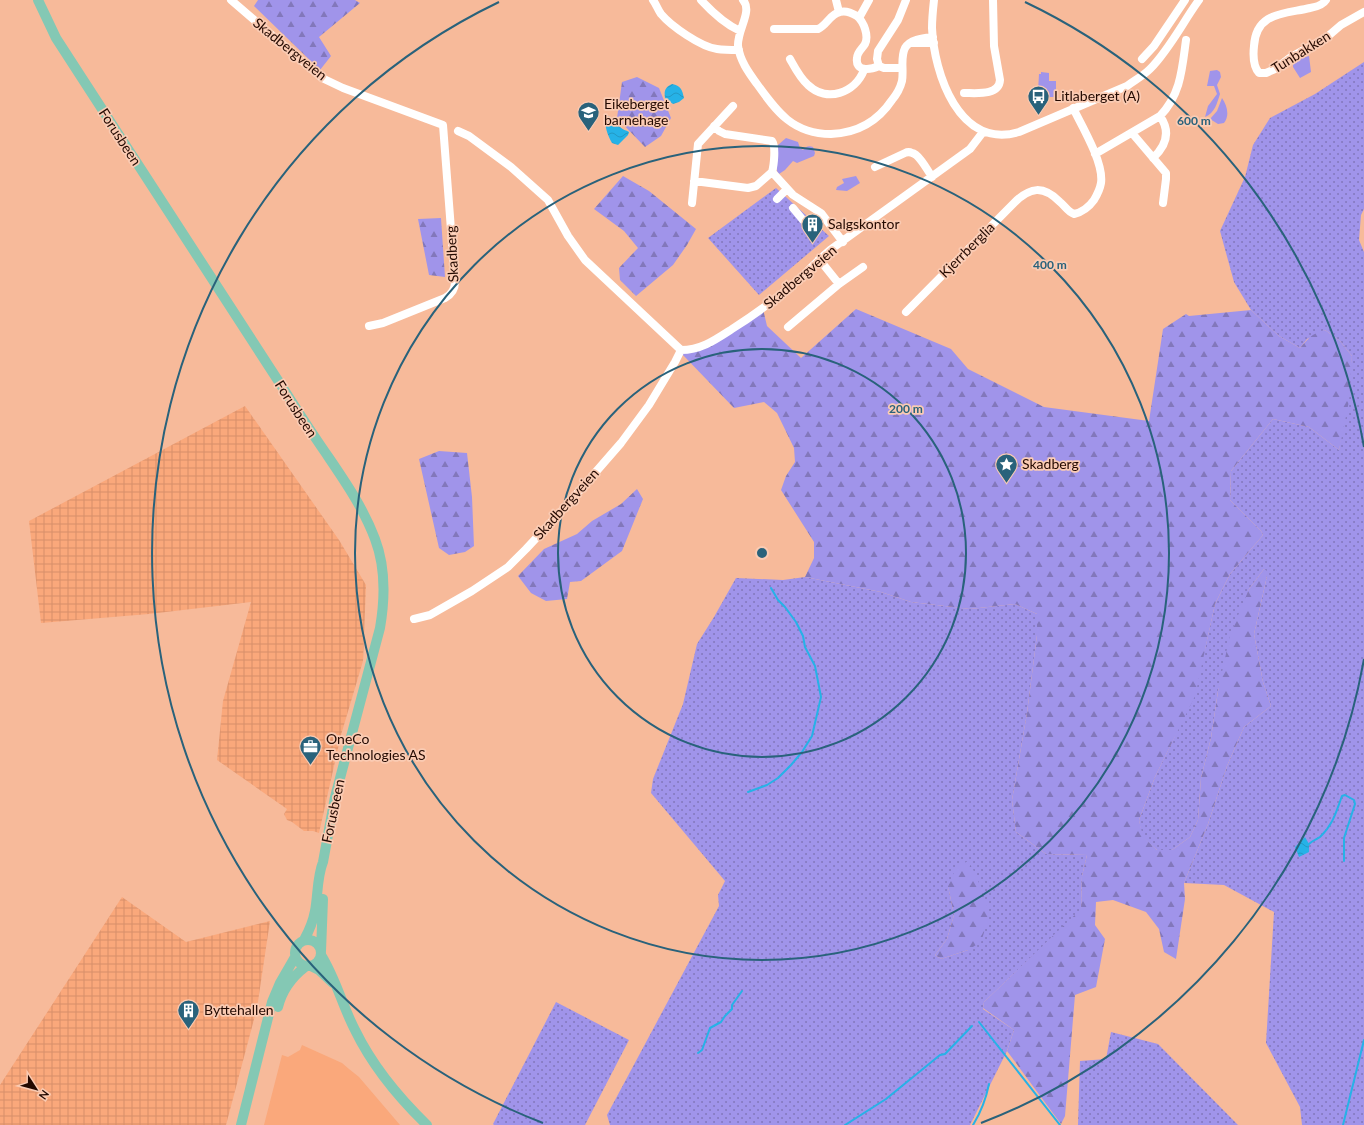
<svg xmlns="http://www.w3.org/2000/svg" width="1364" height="1125" viewBox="0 0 1364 1125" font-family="Lato,sans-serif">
<defs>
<pattern id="industrial-grid" width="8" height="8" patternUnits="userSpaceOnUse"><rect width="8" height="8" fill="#faa87b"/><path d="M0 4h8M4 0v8" fill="none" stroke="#d68f69"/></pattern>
<pattern id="grass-dots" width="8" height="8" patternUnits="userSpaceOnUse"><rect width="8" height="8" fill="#a094ea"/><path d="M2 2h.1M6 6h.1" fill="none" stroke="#8277bb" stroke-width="1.8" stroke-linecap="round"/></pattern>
<pattern id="forest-firs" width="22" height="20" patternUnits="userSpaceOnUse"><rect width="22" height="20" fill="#a094ea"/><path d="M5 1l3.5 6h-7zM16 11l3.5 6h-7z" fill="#8277bb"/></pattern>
<pattern id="water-waves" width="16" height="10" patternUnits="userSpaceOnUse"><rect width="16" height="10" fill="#26b2e7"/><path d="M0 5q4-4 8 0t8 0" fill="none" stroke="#2298c4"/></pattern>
</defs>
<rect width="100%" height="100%" fill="#f7ba9a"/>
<path fill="#faa87b" d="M302 1045 342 1063 349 1069 359 1077 400 1125H264L282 1055 288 1057 300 1050Z"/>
<path fill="url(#industrial-grid)" d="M245 406 339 540 366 585 363 661 341 735 319 833 313 831H304L292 822 287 820 284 814 287 809 217 760 223 701 251 602 149 614 41 623 29 521Z
M122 897 186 942 270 921 257 1008 226 1125H0V1085Z"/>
<path fill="url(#grass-dots)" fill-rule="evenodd" d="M1364 62V209L1361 215 1359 240 1364 252V1125H1302L1300 1107 1266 1043 1274 912 1224 885 1184 883 1208 824 1227 766 1244 727 1271 706 1263 682 1254 634 1267 576 1264 569 1249 589 1218 691 1211 738 1201 778 1198 820 1190 837 1172 850H1157L1142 837 1139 820 1155 777 1174 738 1205 649 1215 604 1230 574 1263 535 1261 531 1230 500 1231 471 1273 419 1309 427 1339 450 1352 356 1340 341 1325 330 1307 339 1300 348 1279 336 1251 310 1234 282 1220 231 1245 177 1253 145 1270 118 1315 94Z
M776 188 829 236 759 295 708 238Z
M805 577 881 592 911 602 970 609 1015 604 1037 614V635L1027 713 1012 800 1016 832 1046 854 1087 855 1082 876 1081 910 984 1002 983 1009 1014 1030 1007 1051 970 1125H610L607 1115 719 906 718 895 725 881 651 793 653 779 683 704 697 644 714 617 736 578 783 580ZM948 886 968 950 941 959 935 955 947 939 954 915Z
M556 1002 629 1040 585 1125H494L493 1124Z
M1111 1032 1158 1044 1238 1125H1078L1080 1061 1106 1059Z"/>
<path fill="url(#forest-firs)" d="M258 0H355L360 3 319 37 331 56 320 70 254 6Z
M637 77 659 88 671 118 661 136 645 147 617 118 622 82Z
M623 176 649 191 696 229 687 245 673 265 636 296 620 280 619 268 638 248 624 231 594 209Z
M441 218 445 277 429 275 418 219Z
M763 309 767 326 801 358 856 309 951 349 968 369 1044 407 1149 421 1163 329 1186 314 1189 316 1251 310 1279 336 1300 348C1309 338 1311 334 1325 330L1340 341 1352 356 1349 401 1339 450 1309 427 1273 419 1231 471 1230 500 1261 531 1263 535 1230 574 1215 604 1195 696 1155 777 1139 820 1143 837 1157 850H1172L1190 837 1198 820 1201 778 1211 738 1218 691 1230 635 1249 589 1264 569 1267 571V576L1254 634 1263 682 1271 706 1244 727 1227 766 1208 824 1184 883 1185 899 1176 959 1164 952 1159 929 1146 912 1113 900 1096 902 1095 925 1105 939 1096 987 1075 995 1065 1116 1061 1124 1007 1051 1014 1030 983 1008 984 1002 1081 909 1082 876 1087 855 1046 854 1016 832 1012 800 1027 713 1037 635V614L1015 604 970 609 911 602 881 592 805 577 814 558V542L781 490 786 476 795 462 794 448 777 413 764 402 734 408 682 354Z
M439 451 467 453 472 497 474 546 465 552 449 555 439 548 419 459Z
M637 489 643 499 622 551 581 581 570 582 567 599 546 601 531 593 518 576 544 549 577 534 592 521 621 504Z
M968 861 976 875 990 914 981 942 968 950 941 959 935 955 947 939 954 915 948 886 956 868Z"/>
<path fill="#a094ea" d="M1309 56 1311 72 1300 78 1293 67V63L1292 60 1295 58 1297 59Z
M1217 70 1220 72 1221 77 1217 85 1220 94C1217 103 1215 113 1205 117L1208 106 1217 94 1214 86H1207L1210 71Z
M1041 72 1049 73V81H1056V97H1044V92H1038L1039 74H1041Z
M1222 98C1227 105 1230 116 1224 123L1218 124 1210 119 1217 111Z
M786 138 798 142 800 148 803 150C806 147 808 145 813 147L815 153 814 156 797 163 793 161 785 170 779 174 777 171V148L778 145Z
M856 176 860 183 847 191 836 190 837 187 844 183 842 179Z"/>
<path fill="url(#water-waves)" d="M672 84C681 86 682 89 684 98L679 102 673 104 665 98C664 91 665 87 672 84Z
M608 116C613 118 616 123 620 127 623 130 626 130 629 132L628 135 618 145 612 143C607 134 605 127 605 117Z
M1305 837 1309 844V852L1299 857 1295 847Z"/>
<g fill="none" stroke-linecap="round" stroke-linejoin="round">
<path stroke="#26b2e7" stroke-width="2" d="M748 792 767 785 778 778 791 765 802 752 812 736 821 697 815 666 805 647 803 636 796 622 785 607 778 600 771 588
M1309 844C1312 841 1317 839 1320 837 1333 825 1336 812 1342 796L1345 795 1354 800 1355 804 1344 838V861
M979 1022 1060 1125
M698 1053 702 1050 710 1028 721 1022 725 1016 732 1009V1005L742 991
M845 1125 886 1099 940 1055 945 1054 972 1026
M973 1125C981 1112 986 1099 989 1084
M1343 1125 1364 1040"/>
<path stroke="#fff" stroke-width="8" d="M231 0 322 78 343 88 443 125 455 282C455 289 452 294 445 298L383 323 369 326
M653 0C656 4 658 10 661 14 671 26 701 47 717 49 724 50 732 50 739 50
M701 0C712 12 725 24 740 31
M743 0C753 11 737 30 738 46 740 61 749 73 757 84 777 112 793 134 831 134 857 133 878 121 892 100 897 94 900 89 902 81 904 70 900 58 905 48 910 39 924 38 933 37
M836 0 839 12
M934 0C933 9 932 18 932 28 934 73 959 150 1019 132L1127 86C1135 80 1143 76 1150 69 1169 50 1183 22 1199 0
M1326 0C1323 5 1316 7 1310 8 1284 14 1256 12 1254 46 1253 55 1253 66 1259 73H1266L1275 69 1291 57 1327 37 1341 25 1364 12
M859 18 869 0
M774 29H818C827 25 830 14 840 12 846 10 852 13 857 16 864 22 869 36 865 44 862 49 857 52 857 58 855 72 870 70 879 66L884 68H901
M912 43H934
M790 59C795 68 800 78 808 85 827 103 855 93 864 70
M1142 59 1154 46 1185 0
M879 66 877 59 878 51 898 20 906 0
M964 93C976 93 999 96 1000 80L994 46 993 0
M458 131 469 136 511 167 548 200 568 236 585 260 681 350C701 350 715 340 732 329 754 315 776 299 796 282 808 271 818 260 830 250L970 149 983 132
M1132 133 1166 173V179L1163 203
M1095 154 1160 116C1181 94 1182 69 1186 40
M1153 158C1166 146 1171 132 1160 116
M875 167 905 153C907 152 910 152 912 153 919 154 928 171 932 177
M772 172 793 195 821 213 843 242
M694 181 748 188 756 186 772 172C774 165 776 146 772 141L725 134 719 131 714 126
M777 199 787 189
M692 203 698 144 733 106
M793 208 803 220
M819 259 839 284
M906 312 1014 203C1030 187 1043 185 1060 202 1065 206 1068 212 1074 214 1083 212 1089 207 1094 200 1097 195 1100 189 1101 183 1104 163 1082 126 1073 108
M788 327 839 284 863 267
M414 619 430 615 472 591 508 567 526 549 567 505 621 443 649 405 675 362 681 350"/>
<path stroke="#84c8b4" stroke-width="10" d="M38 0 56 38 78 72C145 175 212 279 279 382 294 405 309 429 325 452 344 480 363 507 375 539 386 568 385 599 380 628L335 797 323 862C317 877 318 895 315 911 313 922 309 931 304 940
M295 953a13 13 0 1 1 26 0a13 13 0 1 1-26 0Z
M321 951 323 899
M321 955C336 979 342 1005 355 1030 373 1067 398 1097 427 1125
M311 966 319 970 333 983
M278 1007C282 991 292 977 305 967
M241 1125 272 1002 280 983 295 957"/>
</g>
<g fill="none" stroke="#29627b" stroke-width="2">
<circle cx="762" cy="553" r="204"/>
<circle cx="762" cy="553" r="407"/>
<path d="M1364 659A611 611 0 0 1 981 1123M543 1123A611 611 0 0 1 499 2M1025 2A611 611 0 0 1 1364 447"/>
</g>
<defs>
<symbol id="bus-pin" viewBox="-11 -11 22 30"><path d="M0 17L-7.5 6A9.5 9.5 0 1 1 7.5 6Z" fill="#29627b" stroke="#facbb3"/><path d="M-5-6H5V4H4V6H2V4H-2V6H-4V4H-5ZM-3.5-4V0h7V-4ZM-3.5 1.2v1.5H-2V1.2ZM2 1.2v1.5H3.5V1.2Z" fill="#fff"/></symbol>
<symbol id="school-pin" viewBox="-11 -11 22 30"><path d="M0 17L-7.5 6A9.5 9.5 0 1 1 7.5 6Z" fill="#29627b" stroke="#facbb3"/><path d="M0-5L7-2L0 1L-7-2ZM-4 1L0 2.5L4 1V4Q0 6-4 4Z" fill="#fff"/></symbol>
<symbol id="building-pin" viewBox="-11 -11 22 30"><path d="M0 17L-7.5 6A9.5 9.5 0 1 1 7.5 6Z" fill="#29627b" stroke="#facbb3"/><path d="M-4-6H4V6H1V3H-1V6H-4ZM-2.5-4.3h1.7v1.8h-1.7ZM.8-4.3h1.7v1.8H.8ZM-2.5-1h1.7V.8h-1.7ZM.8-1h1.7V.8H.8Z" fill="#fff"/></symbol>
<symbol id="sight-pin" viewBox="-11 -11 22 30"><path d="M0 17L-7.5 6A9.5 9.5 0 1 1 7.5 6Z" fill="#29627b" stroke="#facbb3"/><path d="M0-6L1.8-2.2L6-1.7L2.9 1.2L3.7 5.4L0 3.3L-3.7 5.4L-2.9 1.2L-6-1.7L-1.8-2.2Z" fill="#fff"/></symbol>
<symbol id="office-pin" viewBox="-11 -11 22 30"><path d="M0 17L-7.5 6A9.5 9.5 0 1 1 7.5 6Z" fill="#29627b" stroke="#facbb3"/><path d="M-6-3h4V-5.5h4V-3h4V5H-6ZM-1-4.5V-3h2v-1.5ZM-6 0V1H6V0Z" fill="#fff"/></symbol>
</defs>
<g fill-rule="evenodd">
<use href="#bus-pin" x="1026" y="84" width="25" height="34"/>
<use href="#school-pin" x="576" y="100" width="25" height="34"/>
<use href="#building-pin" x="800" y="212" width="25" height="34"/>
<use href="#sight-pin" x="994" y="452" width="25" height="34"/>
<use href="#office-pin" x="298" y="734" width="25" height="34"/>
<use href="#building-pin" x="176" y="998" width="25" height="34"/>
</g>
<g text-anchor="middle" stroke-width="3.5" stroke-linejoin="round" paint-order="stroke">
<g font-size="14" fill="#230900" stroke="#facbb3">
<text transform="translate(290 49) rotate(39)" y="5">Skadbergveien</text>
<text transform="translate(1301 52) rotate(-32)" y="5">Tunbakken</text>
<text transform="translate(120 137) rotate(57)" y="5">Forusbeen</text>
<text transform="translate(967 250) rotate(-45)" y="5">Kjerrberglia</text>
<text transform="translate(452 254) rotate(-93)" y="5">Skadberg</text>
<text transform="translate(800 277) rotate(-40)" y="5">Skadbergveien</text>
<text transform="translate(296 409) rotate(57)" y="5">Forusbeen</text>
<text transform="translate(566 504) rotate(-48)" y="5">Skadbergveien</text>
<text transform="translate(333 811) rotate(-78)" y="5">Forusbeen</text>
</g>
<g font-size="14" fill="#230900" stroke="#facbb3" text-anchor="start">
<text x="1054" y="101">Litlaberget (A)</text>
<text x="604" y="109">Eikeberget<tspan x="604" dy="16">barnehage</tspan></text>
<text x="828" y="229">Salgskontor</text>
<text x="1022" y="469">Skadberg</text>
<text x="326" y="744">OneCo<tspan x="326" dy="16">Technologies AS</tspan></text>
<text x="204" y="1015">Byttehallen</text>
</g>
</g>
<circle cx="762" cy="553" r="6" fill="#29627b" stroke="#facbb3" stroke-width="2"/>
<g font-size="12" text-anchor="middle" font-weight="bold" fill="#29627b" stroke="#facbb3" stroke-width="3.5" stroke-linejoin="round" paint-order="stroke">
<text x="1194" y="125">600 m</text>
<text x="1050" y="269">400 m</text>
<text x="906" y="413">200 m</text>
</g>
<g transform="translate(36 1089) rotate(126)" stroke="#facbb3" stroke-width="3" paint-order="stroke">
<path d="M0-3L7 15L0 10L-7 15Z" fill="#230900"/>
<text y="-6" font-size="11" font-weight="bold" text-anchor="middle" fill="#230900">N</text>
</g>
</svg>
